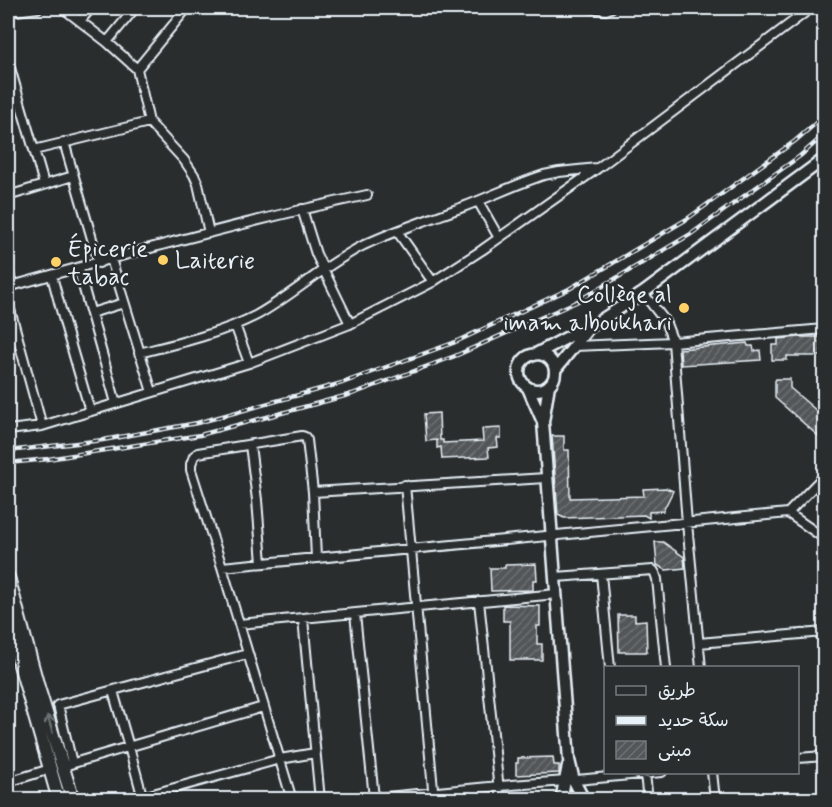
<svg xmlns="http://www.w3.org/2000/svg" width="832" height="807" viewBox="0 0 832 807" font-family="Mynerve,'Playpen Sans Arabic',sans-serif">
<defs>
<pattern id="building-hatch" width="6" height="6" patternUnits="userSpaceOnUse" patternTransform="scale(1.5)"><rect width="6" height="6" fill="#535759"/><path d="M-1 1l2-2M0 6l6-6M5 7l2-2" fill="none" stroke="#6c7072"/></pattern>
</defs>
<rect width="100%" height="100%" fill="#2a2d2e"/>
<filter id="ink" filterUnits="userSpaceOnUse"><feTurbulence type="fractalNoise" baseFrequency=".0167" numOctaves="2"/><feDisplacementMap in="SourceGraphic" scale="12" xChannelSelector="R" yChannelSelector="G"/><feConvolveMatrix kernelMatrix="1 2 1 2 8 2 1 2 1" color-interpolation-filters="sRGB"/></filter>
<g filter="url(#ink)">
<path fill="url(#building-hatch)" stroke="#e8f1f8" stroke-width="1.5" d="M799 337H825V356H787V360H772V345H778V339Z
M747 343 748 346H753L754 351 760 350 761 360 681 365 680 349Z
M776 379H790V388L825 418V442L775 398V381Z
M439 413 440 440H443V443L483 441 482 429 501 428V438H497L498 447 488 448 489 457 442 459 441 447 437 448V440L426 441 424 414Z
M552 436H564V450H569L570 498 644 496 643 489 666 488 673 491 663 511 649 512V518L644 515 564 518 558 515Z
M655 542H663L684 557 685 568 666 570 657 565Z
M536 564 537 580H533V590L491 591 490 568H505V565Z
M503 605 540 606V626H537V644H542V660H510V621H503Z
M618 615H635V621L646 620 647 652H619Z
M553 757 554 765H559V773L516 775V763H518V758Z"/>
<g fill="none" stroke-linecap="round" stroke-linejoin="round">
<defs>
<path id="street" d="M63 8 107 42 137 69 149 122 184 160 194 175 198 184 209 233
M590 8 606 10 611 8
M8 12 38 8
M80 21 91 8
M107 42 135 8
M8 61 44 184
M137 69 187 8
M64 142 99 263
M34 150 149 122
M8 196 73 176
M478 201 499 238
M302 209 316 254 350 324
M397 231 433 282
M111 259 152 392
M8 268 12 286
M78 268 116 403
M52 276 65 325 90 411
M8 287C127 254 246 221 367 195
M643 293 665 321 673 342 687 523 701 668
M8 302 42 426
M91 313 124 303
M235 325 249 363
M574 346 673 342 824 329
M139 353C179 343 220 334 257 315 294 294 326 264 364 245 396 230 430 219 463 207 490 197 516 184 544 175L559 172 597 168
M8 430 42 426 249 363 350 324 431 283 482 250 598 168 811 8
M250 445 257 500 262 563
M405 485 434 800
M313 492 546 478
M788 513 824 476
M222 567 788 513 824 538
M601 574 610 668
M556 577 653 570 655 573 657 579 666 668
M479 601 500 800
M355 614 374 798
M303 619 320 800
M239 624 557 594
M699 643 824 632
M113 691 129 747 143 799
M798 758 824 756
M72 763 58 705 247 654
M67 765 263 707
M712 772 715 800
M645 774 648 800
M8 782 50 769
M142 797 280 759 315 753
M292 800 222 567 191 470V464L194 456 198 453 302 436 305 437 307 440 313 492 316 558
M356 800 499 786 566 781 662 772"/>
<path id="secondary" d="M519 372a18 18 0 1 1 36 0a18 18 0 1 1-36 0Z
M534 355 568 337 587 329 643 293 824 159
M555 370 587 330
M549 385 543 422 569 760 574 781 584 800
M528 388 543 422
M561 800 568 766"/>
<path id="primary" d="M8 577 38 687 73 800
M8 623 59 800"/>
</defs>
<use href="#street" stroke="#e8f1f8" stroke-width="12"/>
<use href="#secondary" stroke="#e8f1f8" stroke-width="15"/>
<use href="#primary" stroke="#e8f1f8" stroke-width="16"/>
<use href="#street" stroke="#2a2d2e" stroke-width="8"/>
<use href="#secondary" stroke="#2a2d2e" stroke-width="10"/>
<use href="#primary" stroke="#2a2d2e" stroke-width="12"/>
<defs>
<path id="rail" d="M8 451 103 440 197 423 342 383 453 343 569 289 687 219 795 141 824 116
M8 463 48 459 200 435 352 394 455 356 576 302 691 234 800 156 824 135"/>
</defs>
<use href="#rail" stroke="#e8f1f8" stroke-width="4.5"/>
<use href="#rail" stroke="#2a2d2e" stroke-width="2" stroke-dasharray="7" stroke-linecap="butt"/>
</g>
<defs><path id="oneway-shaft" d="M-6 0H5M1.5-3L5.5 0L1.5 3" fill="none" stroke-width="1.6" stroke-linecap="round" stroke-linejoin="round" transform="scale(1.5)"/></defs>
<use stroke="#6c7275" href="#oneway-shaft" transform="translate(50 724) rotate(-107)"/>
</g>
<g fill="#ffd166" stroke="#2a2d2e" stroke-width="2">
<circle cx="163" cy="260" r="6"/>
<circle cx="56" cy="262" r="6"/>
<circle cx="684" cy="308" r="6"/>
</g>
<g text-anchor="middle" stroke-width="5" stroke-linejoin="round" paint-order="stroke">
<g font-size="24" fill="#e8f1f8" stroke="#2a2d2e" text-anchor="start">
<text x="68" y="256">Épicerie<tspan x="68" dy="28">tabac</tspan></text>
<text x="175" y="268">Laiterie</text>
<text x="672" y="302" text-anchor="end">Collège al<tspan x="672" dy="28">imam alboukhari</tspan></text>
</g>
</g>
<rect width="832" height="807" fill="none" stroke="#2a2d2e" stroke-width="30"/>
<rect x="15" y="15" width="802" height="777" fill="none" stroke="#e8f1f8" stroke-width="2" filter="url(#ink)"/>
<rect x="604" y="666" width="195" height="108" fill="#2a2d2e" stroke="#767b7f" stroke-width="1.5"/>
<rect x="616" y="686" width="30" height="9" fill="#2a2d2e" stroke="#767b7f" stroke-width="1.5"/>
<text x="658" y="696" font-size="18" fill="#e8f1f8">طريق</text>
<rect x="616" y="716" width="30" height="9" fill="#e8f1f8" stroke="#767b7f" stroke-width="1.5"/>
<text x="658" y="726" font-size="18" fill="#e8f1f8">سكة حديد</text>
<rect x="616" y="741" width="30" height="18" fill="url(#building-hatch)" stroke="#767b7f" stroke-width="1.5"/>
<text x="658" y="756" font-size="18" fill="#e8f1f8">مبنى</text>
</svg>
